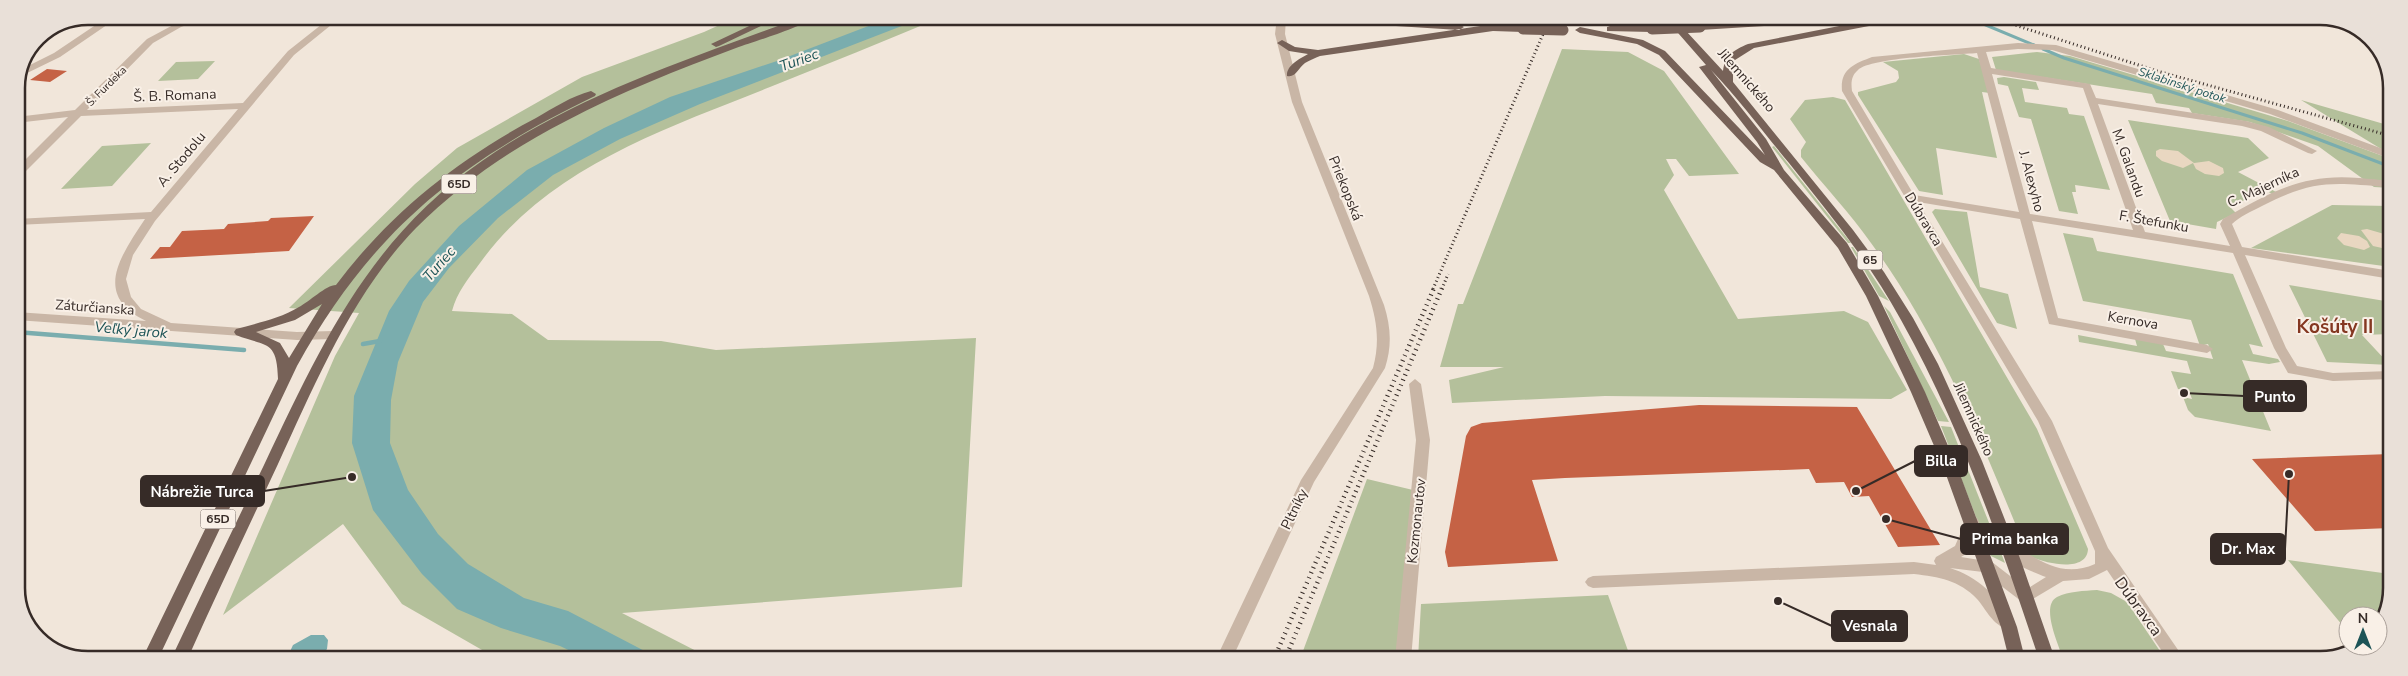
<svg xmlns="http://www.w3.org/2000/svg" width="2408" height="676" viewBox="0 0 2408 676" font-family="'Nunito Sans',sans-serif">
<rect width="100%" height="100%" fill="#f1e6da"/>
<path fill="#b4c09b" d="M737 17H942C885 41 827 64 770 87 665 129 549 167 480 263 468 279 457 292 452 311L512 314 548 340 661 341 716 350 976 338 962 587 622 613 710 658H496L402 604 343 524 223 615 335 356 359 313 289 308 415 184 457 148 582 77 704 32Z
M1562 49 1628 52 1664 71 1739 174 1689 176 1676 159H1666L1674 175 1664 190 1738 319 1844 311 1868 322 1907 390 1891 399 1605 396 1452 403 1449 380 1504 367H1440L1458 304H1463Z
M2037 52 2070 56 2288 121 2391 159V188L2374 187 2318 146 2250 122 2192 113 2189 108 2156 103 2152 94 1996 70 1992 57Z
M1964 54 1979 59 1990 93 1982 92 1997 158 1936 148 1943 195 1919 191 1858 95V92L1896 82 1899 78 1898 71 1883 62Z
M215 61 198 79 158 81 176 62Z
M2004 77 2036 82 2039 90 2022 88 2025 102 2067 108 2069 114 2084 116 2110 190 2075 185 2076 192H2072L2078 214 2059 211 2031 119 2019 117 2008 86 1998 84 1997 78Z
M1833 97 1845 100 2037 429 2088 549C2087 574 2042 563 2028 555 1984 447 1940 337 1871 243 1850 213 1824 186 1801 157V150L1806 142 1790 119 1805 100Z
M2301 100 2391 126V155Z
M2128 120 2248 138 2269 158 2238 172 2278 193 2274 195 2265 190 2230 207 2236 213 2217 222 2216 229 2170 221Z
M151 143 112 186 61 189 102 146Z
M1774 146 1851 243H1848L1772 147Z
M2332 205 2391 206V267L2251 248Z
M1935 209 1967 212 1980 287 2008 294 2017 329 1997 323 1932 212Z
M2063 233 2093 238 2097 251 2233 274 2263 347 2249 344 2253 354 2278 359 2280 362 2269 364 2242 360 2271 431 2195 417 2188 410 2183 397 2192 399 2189 391 2178 389 2171 371 2191 374 2187 361 2079 342 2078 335 2137 346 2135 339 2163 344 2166 351 2213 359 2208 344 2200 346 2191 320 2083 301Z
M1851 247H1853L1889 301 1879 296Z
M2289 285 2391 302V334L2362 335 2390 365 2327 362Z
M1884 306 1890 312 1949 422 1938 421Z
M1941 426 1951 427 2005 563 1991 556Z
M1367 479 1413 490 1398 659H1300Z
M2288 560 2390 574 2389 607 2378 624V616H2348V632Z
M2097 590 2111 593 2127 602 2166 660 2063 659C2059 645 2040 606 2057 597 2069 591 2084 591 2097 590Z
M1608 595 1631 659H1418L1421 604Z"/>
<path fill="#e9d7c1" d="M2160 149 2178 151 2194 163 2209 161 2223 168 2224 173 2219 176 2205 174 2196 169 2193 163 2183 168 2162 161 2156 156V151Z
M2367 229 2391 236V250L2373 246 2361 230Z
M2341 233 2359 236 2367 241 2370 247 2364 250 2344 245 2337 238Z"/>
<path fill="#7aadae" d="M892 17H925L700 104 620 139 553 175 498 218 449 268 423 302 398 362 391 400 390 443 408 490 438 534 468 564 524 598 568 611 658 658H585L560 646 501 628 457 609 422 574 373 510 352 443 354 396 389 311 409 281 459 226 527 170 604 128 670 97 777 61Z
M311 635H324L328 640 327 649 321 657 287 658 293 645Z"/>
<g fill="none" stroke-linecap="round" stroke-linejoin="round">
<path stroke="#7aadae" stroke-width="3" d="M1969 18 2034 45
M2043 49 2064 58 2302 133 2391 167"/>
<path stroke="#7aadae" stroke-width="4.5" d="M16 332 244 350
M363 344 380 341"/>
</g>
<path fill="#c56245" d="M47 69 67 71 50 82 30 80Z
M314 216 289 251 150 259 160 247H170L182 231 224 229 228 224 268 221 271 218Z
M1699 405 1857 407 1940 545 1898 547 1869 496 1852 497 1844 482 1816 483 1809 469 1565 478 1532 480 1558 561 1448 567 1445 552 1466 436 1471 427 1482 423Z
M2390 454V528L2315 531 2252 459Z"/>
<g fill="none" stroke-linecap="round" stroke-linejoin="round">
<path fill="#c9b6a6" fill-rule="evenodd" d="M109 16H120L60 57 21 76 24 68 54 53Z
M195 16H212L181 27 153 43 87 110 243 103 288 51 331 17H341L294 55 155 221 133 255 126 279 131 297 141 309 171 323 297 332 333 331 339 335 333 339 297 340 16 320V312L146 321C91 295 122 254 145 219L16 225V219L151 212 238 109 81 116 20 177 16 178V169L68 117 16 123V117L75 110 147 39 175 24Z
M2018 43 2056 45 2278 110 2391 152V159L2270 114 2052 50 2018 49 1986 52 1991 68 2090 84 2096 98 2246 121 2269 127 2317 151 2312 154 2308 153 2261 131 2242 126 2098 104 2145 232 2230 246 2220 224 2223 219C2271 192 2303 173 2359 178 2369 179 2380 179 2390 182L2391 184 2386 187C2331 182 2312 180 2262 206 2252 211 2239 217 2232 224L2242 247 2391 271V279L2245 255 2286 348 2297 366 2333 373 2390 371V379L2333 381 2288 373 2274 348 2233 253 2032 221 2058 318 2207 345 2213 349 2207 353 2049 324 2020 219 1918 202 2052 421 2108 548 2185 660H2168L2107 570 2089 579 2063 581 2026 603 2021 601 1983 572 1950 568C1976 576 2000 597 2013 622L2010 627C1996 631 1986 609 1977 599 1959 580 1939 577 1914 574L1593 588 1588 586 1585 582 1588 578 1593 576 1914 562 1936 565 1934 561 1936 557 1955 546 1967 518 1972 516 1977 518 1979 522 1966 554 1961 557 1992 562 2027 589 2046 577C2033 572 2009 563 2002 550L2004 546C2023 540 2050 584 2095 564V551L2038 421 1842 91C1840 69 1854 64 1872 57ZM1977 53 2019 212 1914 195 1852 91C1851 83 1851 76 1858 70 1872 57 1954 55 1977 53ZM1992 74 2083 88 2133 230 2030 214Z
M1415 379 1421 384 1430 440 1411 659H1395L1416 440 1409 384Z"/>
<path fill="#c9b6a6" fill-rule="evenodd" d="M1277 17 1286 18 1285 34 1302 102 1384 305C1391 327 1392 346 1385 368L1314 482 1232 659H1216L1301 480 1373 368C1380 342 1377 321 1369 296L1292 102 1275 34Z"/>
<path fill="#776258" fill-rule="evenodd" d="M768 17H780L719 46 716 47 711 44Z
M802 17H815C800 28 755 41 736 48 678 70 620 92 566 121 511 149 460 184 416 228 352 294 316 382 278 464 248 528 217 593 188 658L172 657C202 593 233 529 264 465 321 345 369 239 482 161 578 94 693 58 802 17Z
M1312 18H1354L1459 24 1464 27 1459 30 1317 21Z
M1665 18H1674L1723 71C1725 55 1734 50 1748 44L1880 18H1899L1895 21 1754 48 1735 60 1733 68V82L1853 230 1884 272 1913 318 1938 364 1982 461 2021 561 2055 659H2039C2000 543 1961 427 1901 320 1870 263 1829 213 1789 163 1763 132 1739 99 1711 70L1766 139 1784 170 1847 243 1878 296 1925 392 1958 469 2017 627 2025 659H2009L2001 627 1944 469 1911 392 1866 296 1838 248 1774 170 1760 162 1659 55 1637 44 1580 33 1575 30 1580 27 1643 40 1665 51 1765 155 1757 142 1699 67 1706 65Z
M1799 18H1847L1843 21 1700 30 1695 27 1700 24Z
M1487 25 1523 26 1528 29 1523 32 1493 31 1320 56C1315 58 1310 60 1305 63 1298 68 1296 78 1287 76 1286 66 1299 59 1308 54L1289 51 1277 43 1282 40 1295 47 1318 50Z
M1610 26H1652L1657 29 1652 32 1607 31V27Z
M591 91 596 94 595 96C458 162 371 232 297 366L159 657H143L278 379C277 339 266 347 236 335L234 332 236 329C257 323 279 319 299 307 309 302 326 285 336 285 389 214 458 159 536 118 553 108 572 96 591 91ZM322 304 289 358 280 343 256 332 295 320Z"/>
<path stroke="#362b27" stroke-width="3" stroke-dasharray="1 3" stroke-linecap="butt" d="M1993 18 2157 71 2391 136
M1433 289 1550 18
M1442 289 1448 274"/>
<path stroke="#362b27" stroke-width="4.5" stroke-dasharray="1 4.5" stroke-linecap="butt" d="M1274 659 1434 288
M1285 659 1442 288"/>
<path stroke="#776258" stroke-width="11" d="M1523 29 1563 30
M1652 29 1700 27"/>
</g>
<g text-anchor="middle" stroke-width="4" stroke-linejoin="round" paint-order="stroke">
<g font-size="11" fill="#362b27" stroke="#f9f0e7">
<text transform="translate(106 86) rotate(-45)" y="4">Š. Furdeka</text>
</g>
<g font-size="12" font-style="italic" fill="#1d5457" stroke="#f9f0e7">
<text transform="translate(2182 85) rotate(18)" y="4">Sklabinský potok</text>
</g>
<g fill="#f9f0e7" stroke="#706661" stroke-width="1">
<rect x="441.5" y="174.5" width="35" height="19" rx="4"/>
<rect x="1857.5" y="250.5" width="25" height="19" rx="4"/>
<rect x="200.5" y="509.5" width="35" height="19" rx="4"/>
</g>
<g font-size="12" font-weight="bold" fill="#362b27">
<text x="459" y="188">65D</text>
<text x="1870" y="264">65</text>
<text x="218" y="523">65D</text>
</g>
<g font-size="14" fill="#362b27" stroke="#f9f0e7">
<text transform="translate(1747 80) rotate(49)" y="5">Jilemnického</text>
<text transform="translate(175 95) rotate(-2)" y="5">Š. B. Romana</text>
<text transform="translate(181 159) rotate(-50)" y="5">A. Stodolu</text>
<text transform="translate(2129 163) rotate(70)" y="5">M. Galandu</text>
<text transform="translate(2032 181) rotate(75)" y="5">J. Alexyho</text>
<text transform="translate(2263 187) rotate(-25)" y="5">C. Majerníka</text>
<text transform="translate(1346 188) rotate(68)" y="5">Priekopská</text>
<text transform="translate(1924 219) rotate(59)" y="5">Dúbravca</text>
<text transform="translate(2154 221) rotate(10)" y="5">F. Štefunku</text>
<text transform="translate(95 307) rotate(4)" y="5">Záturčianska</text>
<text transform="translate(2133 320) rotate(10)" y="5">Kernova</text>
<text transform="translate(1974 419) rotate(66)" y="5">Jilemnického</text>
<text transform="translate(1294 509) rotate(-64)" y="5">Pltníky</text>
<text transform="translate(1416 521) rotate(-84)" y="5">Kozmonautov</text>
</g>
<g font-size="15" font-style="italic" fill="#1d5457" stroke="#f9f0e7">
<text transform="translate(799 60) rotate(-20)" y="5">Turiec</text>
<text transform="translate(439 264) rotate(-49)" y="5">Turiec</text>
<text transform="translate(131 330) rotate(5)" y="5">Veľký jarok</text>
</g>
<g font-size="16" fill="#362b27" stroke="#f9f0e7">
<text transform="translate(2139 606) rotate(54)" y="6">Dúbravca</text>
</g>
<g font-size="19" font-weight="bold" fill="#843721" stroke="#f9f0e7">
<text x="2335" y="333">Košúty II</text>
</g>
</g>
<path d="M0 0H2408V676H0ZM88 25H2320A63 63 0 0 1 2383 88V588A63 63 0 0 1 2320 651H88A63 63 0 0 1 25 588V88A63 63 0 0 1 88 25Z" fill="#e9e0d8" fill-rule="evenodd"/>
<path fill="none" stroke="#362b27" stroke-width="2.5" d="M88 25H2320A63 63 0 0 1 2383 88V588A63 63 0 0 1 2320 651H88A63 63 0 0 1 25 588V88A63 63 0 0 1 88 25Z"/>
<path fill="none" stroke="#362b27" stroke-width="2" d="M2184 393L2244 396M1856 491L1915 461M352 477L264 491M1886 519L1961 539M2289 474L2285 549M1778 601L1832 626"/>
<g fill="#362b27" stroke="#f9f0e7" stroke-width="2">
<circle cx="2184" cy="393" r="5"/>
<circle cx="1856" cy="491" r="5"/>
<circle cx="352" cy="477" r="5"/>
<circle cx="1886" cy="519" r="5"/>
<circle cx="2289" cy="474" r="5"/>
<circle cx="1778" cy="601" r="5"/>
</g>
<g fill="#362b27" stroke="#362b27" stroke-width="2">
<rect x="2244" y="381" width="62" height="30" rx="5"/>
<rect x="1915" y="446" width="52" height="30" rx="5"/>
<rect x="141" y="476" width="123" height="30" rx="5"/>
<rect x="1961" y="524" width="107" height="30" rx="5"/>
<rect x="2211" y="534" width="74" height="30" rx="5"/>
<rect x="1832" y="611" width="75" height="30" rx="5"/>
</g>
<g font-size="15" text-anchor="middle" font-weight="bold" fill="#fff">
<text x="2275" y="402">Punto</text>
<text x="1941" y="466">Billa</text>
<text x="202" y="497">Nábrežie Turca</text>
<text x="2015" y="544">Prima banka</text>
<text x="2248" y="554">Dr. Max</text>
<text x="1870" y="631">Vesnala</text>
</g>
<g transform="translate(2363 631)"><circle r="24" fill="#f9f0e7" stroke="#aba19a"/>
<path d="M0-4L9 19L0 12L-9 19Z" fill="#1d5457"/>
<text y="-8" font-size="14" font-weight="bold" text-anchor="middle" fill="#362b27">N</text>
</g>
</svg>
